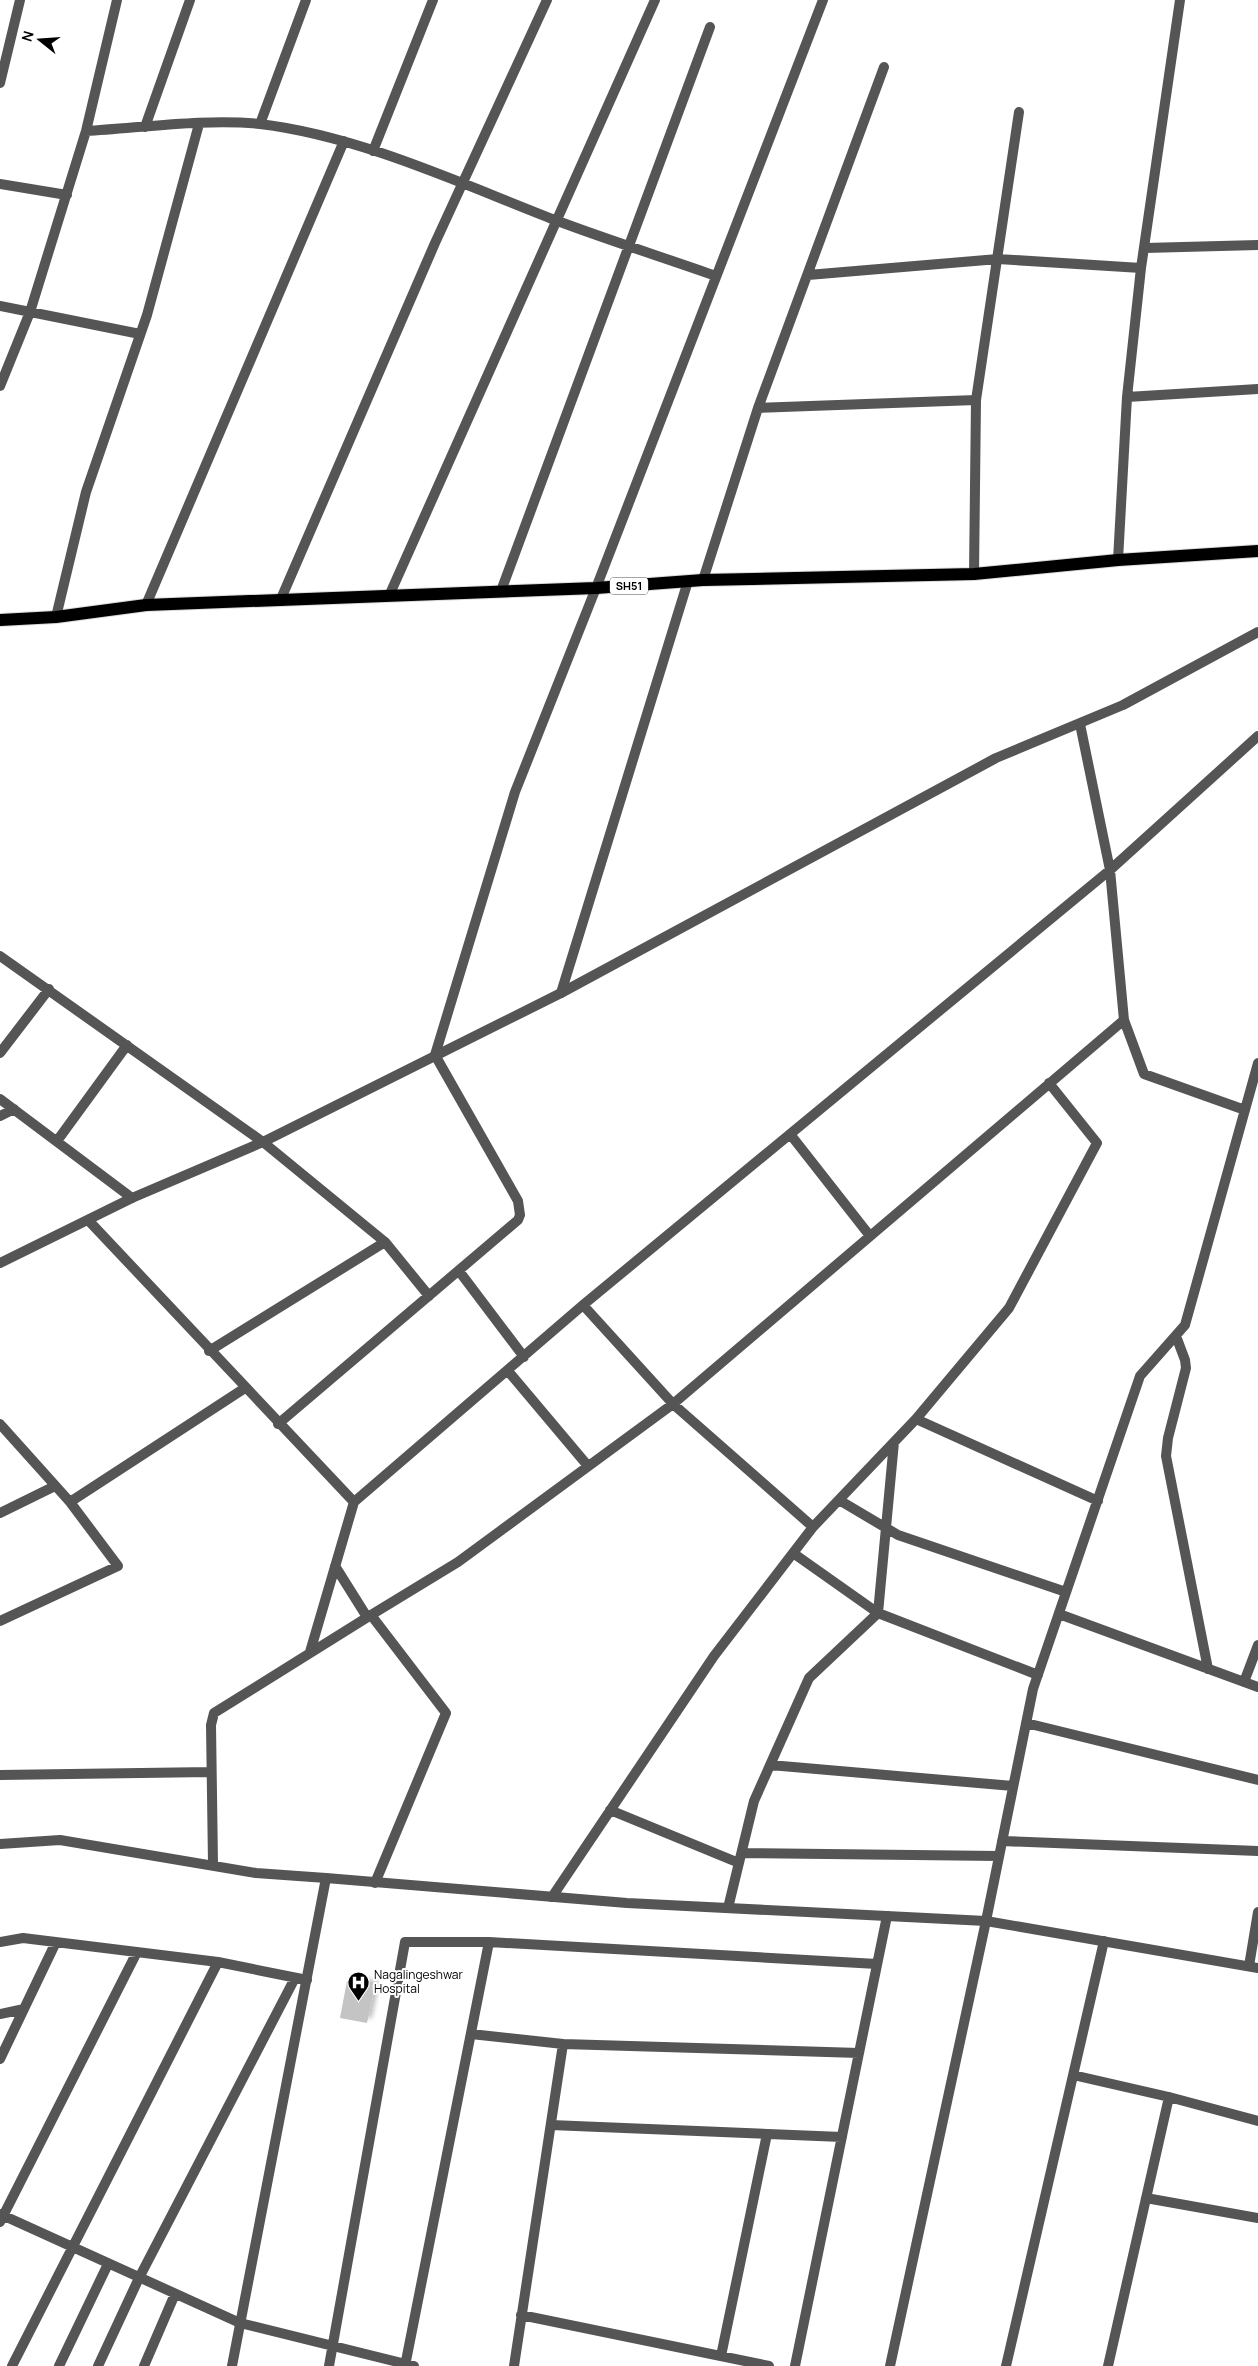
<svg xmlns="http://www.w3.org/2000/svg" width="1258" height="2366" viewBox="0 0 1258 2366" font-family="Manrope,sans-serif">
<defs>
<filter id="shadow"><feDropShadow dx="4.5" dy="-4.5" stdDeviation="2.5" flood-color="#0004"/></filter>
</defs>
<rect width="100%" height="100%" fill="#fff"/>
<path fill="#c4c4c4" filter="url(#shadow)" d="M347 1981 375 1986 367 2023 340 2018Z"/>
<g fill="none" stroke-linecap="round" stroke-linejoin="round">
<defs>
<path id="primary" d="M0 620 56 617 146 605 596 588 703 580 974 574 1118 560 1258 551"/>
</defs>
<use href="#primary" stroke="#dbdbdb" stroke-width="14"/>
<path stroke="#555" stroke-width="10" d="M0 83 20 0
M260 124 306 0
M145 127 190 0
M86 131C140 128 207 118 260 124 360 136 462 184 555 220 608 240 662 257 716 276
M373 151 433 0
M0 184 67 195
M1145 248 1258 245
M808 275 998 259 1141 268
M0 306 140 334
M0 386 30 312 86 131 117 0
M1127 397 1258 389
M758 408 976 400
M1118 560 1127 397 1141 268 1180 0
M974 574 976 400 1019 112
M703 580 758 408 884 67
M501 591 710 27
M389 596 655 0
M280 601 435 243 547 0
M146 605 344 141
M56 617 86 492 147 315 199 124
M0 956 263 1142 385 1242 209 1351
M561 993 688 581
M1124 1020 1144 1074 1245 1110
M0 1053 49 989
M0 1099 132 1198
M0 1116 14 1109
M790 1134 870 1236
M57 1141 127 1045
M89 1221 354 1502 583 1305 1110 870 1258 736
M385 1242 429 1296
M459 1271 524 1357
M1176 1336 1185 1360 1186 1368 1168 1438 1166 1456 1208 1669
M508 1371 588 1466
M916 1419 1009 1308 1097 1143 1049 1083
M0 1424 70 1502
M278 1424 518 1220 520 1215 518 1201 435 1055 515 792 596 588 823 0
M839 1500 898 1535 1066 1592
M0 1513 55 1486
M813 1527 916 1419 1098 1501
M793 1553 878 1613 894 1442
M335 1566 367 1617
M1059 1614 1258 1687
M0 1621 118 1566 70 1502 245 1388
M310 1652 354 1502
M1244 1682 1258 1645
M1026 1723 1258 1780
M770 1765 1013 1786
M0 1775 211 1772
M610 1810 739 1863
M1002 1841 1258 1851
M0 1844 60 1840 256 1873 326 1878
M742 1853 999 1856
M213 1864 211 1725 214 1713 371 1615
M375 1883 446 1713 371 1615 458 1562 673 1404 1124 1020 1110 870 1080 724
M552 1897 714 1656 813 1527 673 1404 583 1305
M728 1908 754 1801 809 1678 878 1613 1038 1675
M0 1942 23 1938 218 1962
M1249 1966 1258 1912
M0 2014 24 2009
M471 2034 563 2044
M0 2059 56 1942
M1073 2075 1169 2097 1258 2121
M551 2125 842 2137
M1146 2198 1258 2218
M0 2214 240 2323 414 2366
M0 2222 137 1952
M521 2315 769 2366
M721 2356 767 2134
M12 2366 218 1962 307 1980
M59 2366 108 2264
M98 2366 139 2278 295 1978
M144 2366 175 2294
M329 2366 405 1942H489
M405 2366 489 1942 877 1964
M514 2366 563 2044 859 2053
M795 2366 887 1916
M890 2366 986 1921 1033 1689 1140 1376 1185 1325 1258 1063
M1006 2366 1104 1941
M1108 2366 1169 2097"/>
<path stroke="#555" stroke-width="10" d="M0 1263 132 1198 263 1142 561 993 996 758 1123 705 1258 632
M232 2366 326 1878 627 1903 986 1921 1258 1968"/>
<use href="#primary" stroke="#000" stroke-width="12"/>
</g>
<defs>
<symbol id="hospital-pin" viewBox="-11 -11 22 30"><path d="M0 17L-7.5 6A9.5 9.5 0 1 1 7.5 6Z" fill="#000" stroke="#fff"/><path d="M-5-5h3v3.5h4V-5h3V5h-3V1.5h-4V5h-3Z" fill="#fff"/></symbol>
</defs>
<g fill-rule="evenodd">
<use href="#hospital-pin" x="346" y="1970" width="25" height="34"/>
</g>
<g text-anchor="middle" stroke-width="4" stroke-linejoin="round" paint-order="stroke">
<rect fill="#fff" stroke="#4c4c4c" stroke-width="1" x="610" y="577.5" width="38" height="17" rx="4"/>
<g font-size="11" font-weight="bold" fill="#000">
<text x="629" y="590">SH51</text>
</g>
<g font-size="12" fill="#000" stroke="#fff" text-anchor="start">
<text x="374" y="1979">Nagalingeshwar<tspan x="374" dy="14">Hospital</tspan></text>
</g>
</g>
<g transform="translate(40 40) rotate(287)" stroke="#ffffff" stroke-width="4" paint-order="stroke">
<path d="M0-4L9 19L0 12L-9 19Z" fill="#000000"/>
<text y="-8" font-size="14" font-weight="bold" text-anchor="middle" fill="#000000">N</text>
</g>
</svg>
